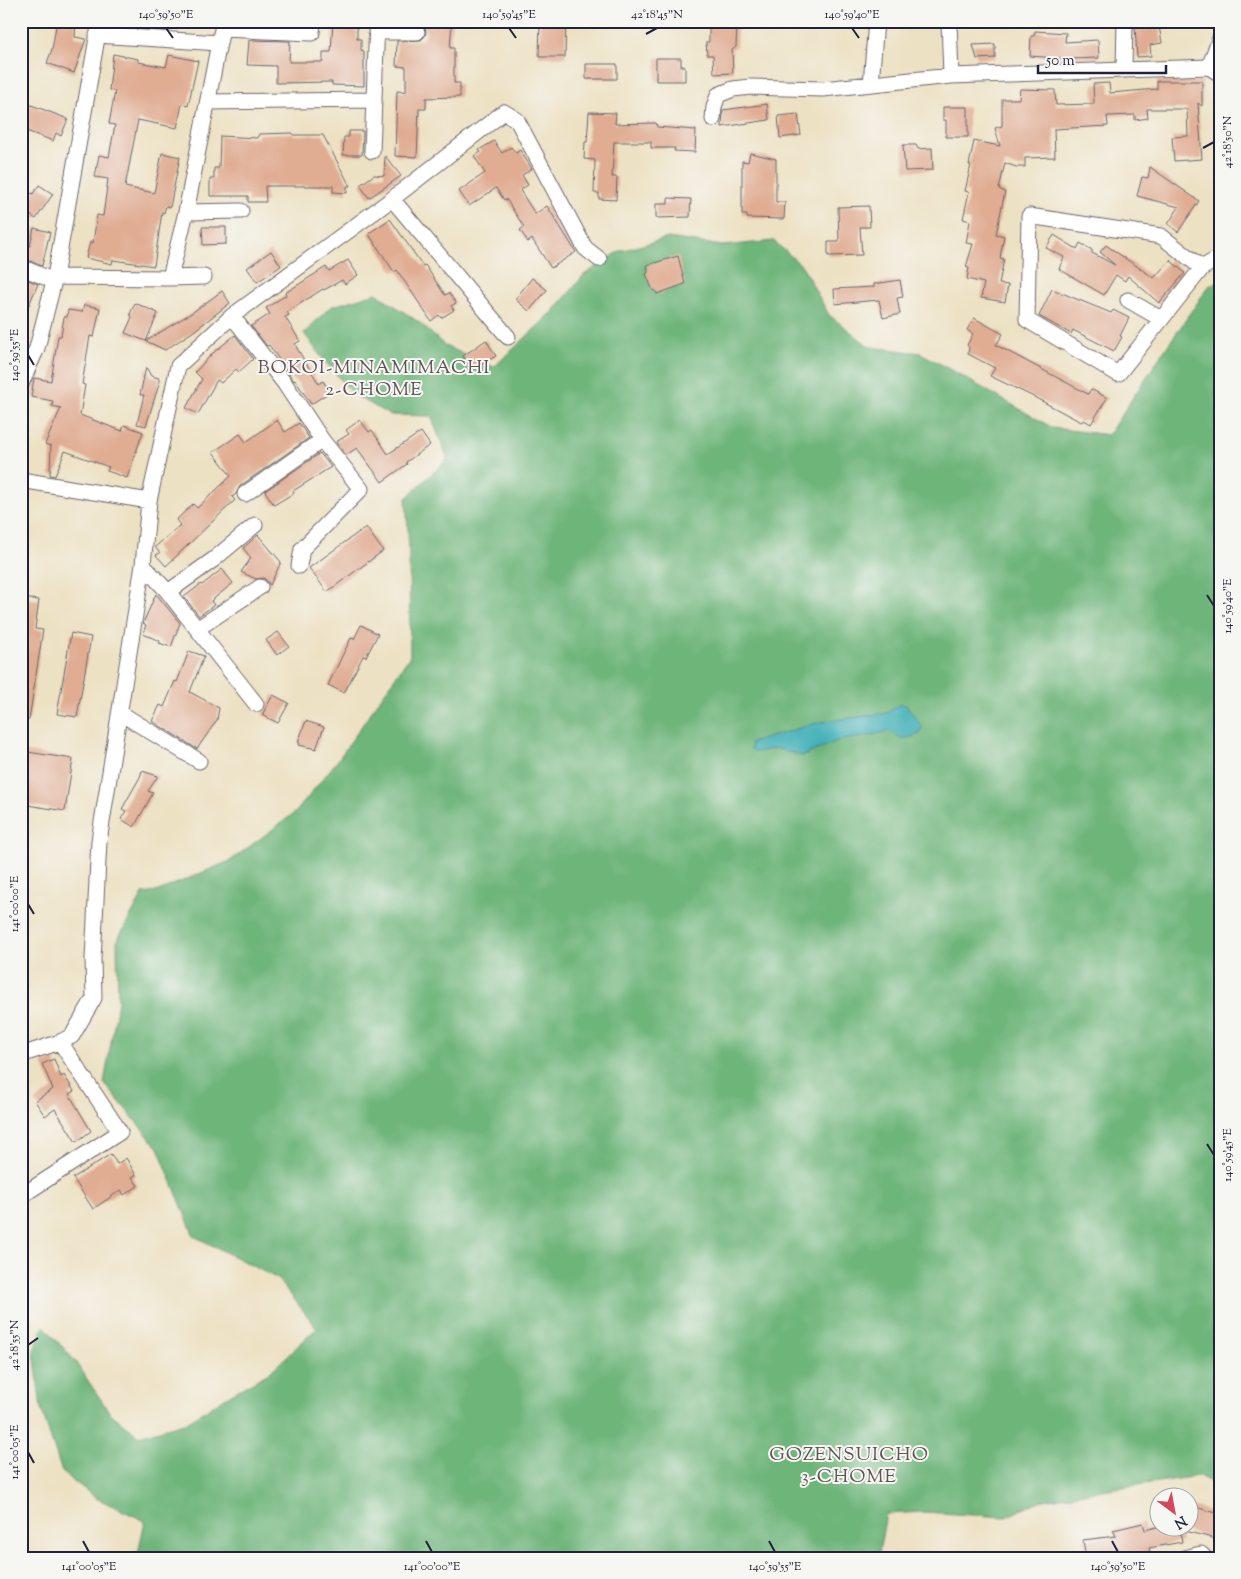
<svg xmlns="http://www.w3.org/2000/svg" width="1241" height="1579" viewBox="0 0 1241 1579" font-family="'Sorts Mill Goudy',serif">
<rect width="100%" height="100%" fill="#f6f6f2"/>
<filter id="ink" filterUnits="userSpaceOnUse"><feTurbulence type="fractalNoise" baseFrequency=".02" numOctaves="2"/><feDisplacementMap in="SourceGraphic" scale="10" xChannelSelector="R" yChannelSelector="G"/><feConvolveMatrix kernelMatrix="1 2 1 2 8 2 1 2 1" color-interpolation-filters="sRGB"/></filter>
<filter id="wash" filterUnits="userSpaceOnUse"><feTurbulence type="fractalNoise" baseFrequency=".0096" numOctaves="4" result="noise"/><feDisplacementMap in="SourceGraphic" scale="20" xChannelSelector="R" yChannelSelector="G"/><feGaussianBlur stdDeviation="1.12" result="paint"/><feColorMatrix in="noise" values="0 0 0 0 0 0 0 0 0 0 0 0 0 0 0 0 0 1.4 0 .05"/><feComposite in="paint" operator="in"/></filter>
<g filter="url(#wash)">
<rect width="100%" height="100%" fill="#ede1c3"/>
<path fill="#6eb57a" stroke="#486c5a" d="M668 238 723 246 774 241 802 266 829 315 870 347 921 353 1053 428 1108 435 1162 354 1209 286 1220 281V1487L1199 1476 1095 1491 1039 1501 1006 1517 922 1512 886 1514 878 1558H137L145 1521 96 1498 62 1472 41 1409 34 1350 44 1326 74 1360 110 1413 139 1436 187 1422 233 1393 269 1373 317 1328 278 1279 194 1236 158 1148 104 1083 118 1002 117 941 143 894 156 892 230 861 296 812 338 760 410 656 409 550 406 498 448 459 431 416 390 415 353 394 319 354 304 333 330 307 376 293 420 323 445 346 494 367 554 311 584 275 620 251Z"/>
<path fill="#3fb0b7" stroke="#306979" d="M900 704 907 706 922 727 920 734 903 739 889 731 884 732 869 736 837 741 803 756 776 748 756 752 751 750V743L820 722 887 713Z"/>
<g id="blocks">
<path fill="#e0ac92" d="M57 21H76L75 37 86 39 74 73 47 63 52 49Z
M333 21H357V39H361V50L364 51V86L332 85V82L276 83V66L247 65 249 40 290 41 289 62H323V52H331Z
M399 21H452L450 48H454V83H460V97L426 98V109H419L417 157 395 156 397 91 406 92V67L396 66 397 41 421 40 425 36 426 32 425 27 421 24 399 23Z
M540 21H566L565 57H539Z
M722 21H737L736 47 732 50 733 73 714 74 713 55H707L706 42H709V22H722Z
M1159 26 1162 43 1150 45 1151 56 1137 57 1135 27Z
M1035 31 1066 33 1065 42 1098 40 1099 58 1070 59 1030 56 1031 36H1034Z
M995 44V58L977 59 973 45Z
M113 54 138 59V62L166 67 169 55 198 61 188 106 182 104 177 128 138 120 125 187 154 193 162 153 180 157 170 207 166 206 164 213 162 212 154 266 113 260 112 264 86 258 90 242 93 243 97 215 103 216 108 179 95 177 99 155 109 157 115 125 109 124 115 91 109 90Z
M656 58H681V66H685V81H656Z
M586 64H617V79H586Z
M1157 81H1202V106L1198 103 1202 159 1174 161 1172 137 1188 136 1187 109H1147L1148 118 1135 120V115L1107 116 1108 126 1054 129 1055 157 1025 158V167H1016L1005 163 999 189 1005 192 996 234 1004 236 1000 258 1004 259 999 284 1008 285 1005 302 981 298 984 283 967 279 969 268 966 267 973 244 966 243 970 221 963 219 969 192 965 191 971 165H969L974 141 1000 146 995 128 1002 126V99H1019L1020 89 1055 90 1056 105 1094 104 1093 84 1109 83 1110 93 1157 89Z
M21 101 68 119 61 136 56 133 53 141 21 129Z
M767 104 769 120 722 127 723 110Z
M943 107H968V137H946V120H943Z
M589 112 616 113 615 124 656 123 657 127 696 130 695 152 674 151 675 148H651V142H614L612 177H617L616 200 599 199V193H594L595 160 584 159 585 142H587Z
M798 114 801 135 780 138 778 116Z
M349 131H363L362 155H343L344 137H349Z
M293 133V135H323L350 186H347V193L333 192V186H265L266 202H248V196H210V179H214V168H219L220 136 257 138 259 134Z
M494 141 502 153 511 147 516 153 520 150 532 169 522 175 528 185 520 190 535 214 547 206 576 252 551 268 532 239 528 242 520 230 524 227 506 199 504 200 496 188 469 206 459 191 485 173 474 156 481 152 479 150Z
M903 145H916L918 149 932 148 933 170 905 171Z
M750 153 776 159V202H785L784 219 747 218V215H742V161L748 162Z
M385 156 401 176 369 198 360 185 374 175 384 176Z
M1150 167 1199 201 1178 232 1168 224 1179 207 1137 196 1142 177 1148 178Z
M39 185 53 194 36 219 21 209 31 193 33 194Z
M668 198 691 199 690 217 656 218V204H668Z
M869 206 870 227H860L862 255 828 256V242H839L838 207Z
M390 219 423 266 425 265 445 295 449 293 456 303 451 306 454 310 441 318 439 315 431 321 397 270 394 272 370 236 369 233Z
M202 227H226V244L203 245Z
M34 228 50 232 42 266 23 258 26 245 30 246Z
M1054 235 1077 249 1080 243 1092 250V253L1115 265 1100 252 1106 245 1154 278 1170 260 1185 273 1159 303 1128 276 1125 281 1116 275 1104 295 1059 269 1064 257 1046 248Z
M271 251 281 266 257 282 247 268Z
M678 256 685 284 657 294 655 290 653 291 646 274 648 272 647 265Z
M348 260 358 275 345 284 342 280 324 290 323 289 287 312 289 315 285 317 300 341 295 344 298 350 319 384 323 381 330 392 311 404 295 380 294 381 269 345 267 346 251 326 270 314 266 308 286 295 285 293 326 267 329 271Z
M21 277 38 284 21 323Z
M532 278 547 290 529 311 515 299Z
M900 280 903 297 897 298 900 314 883 318 879 300 835 304 834 289 874 287V284Z
M1052 289 1111 313 1113 310 1129 318 1120 336 1122 337 1114 351 1073 330 1071 334 1039 316Z
M222 291 230 303 194 331 165 350 146 341 193 312Z
M135 303 158 313 146 341 125 333 132 317 130 314Z
M84 305 100 308 94 337 90 336 82 384 85 385 80 415 122 431 124 425 143 432 127 478 107 471 109 467 65 451 55 476 50 475 51 446 45 444 61 408 52 406 53 401 31 397 34 378 51 381 58 336H61L64 317H67L68 310 82 312Z
M974 318 1003 334 996 345 1088 394 1091 389 1107 398 1091 424 1084 420 1081 422 1034 397 990 376 995 368 968 354 969 347 967 345 973 334 967 330Z
M235 335 253 359 239 372 236 369 221 383 217 380 198 414 186 408 202 379 195 372 213 353Z
M486 340 496 356 472 370 463 356Z
M146 367 151 376 159 378V384L146 426 137 424 144 395H140Z
M277 420 285 432 299 423 309 438 240 486 236 494 232 497 235 500 166 566 156 555 160 553 155 547 180 525 176 520 193 504 197 508 231 476 213 452 240 434 246 442Z
M360 420 369 432 372 430 388 454 421 432 430 445 406 462 407 464 382 482 357 448 346 455 336 442 349 434 346 430Z
M320 453 331 467 293 491 294 493 274 505 265 491Z
M366 527 383 551 327 592 309 568Z
M258 535 281 562 270 585 264 578 256 579 241 572 251 558 243 548Z
M222 569 233 583 211 601 214 605 199 616 184 597 201 584 202 585Z
M156 594 180 623 171 647 159 643 160 641 143 634 146 625 143 623Z
M21 598 39 600 35 629 43 630 29 720H21Z
M361 625 378 634 366 657 363 656 344 693 328 685 351 638 354 639Z
M278 632 289 646 277 655 266 640Z
M71 633 91 637 77 717 57 714Z
M189 651 204 656 190 692 219 708 217 720 197 749 152 721 160 705 164 707 175 681 177 682Z
M273 695 289 703 278 723 262 715Z
M306 721 324 727 316 749 299 745 300 743 298 742Z
M21 751 73 759 65 811 21 804Z
M142 771 158 776 148 791 153 793 134 827 121 819 126 811 122 809 140 777Z
M54 1059 61 1077 64 1075 74 1091 69 1094 91 1131 76 1142 55 1109 45 1116 35 1101 53 1089 42 1064Z
M111 1154 117 1164 126 1158 136 1175 132 1177 138 1186 124 1195 121 1190 93 1209 73 1178Z
M1192 1506 1220 1514V1540L1185 1531 1186 1526H1188V1518Z
M1143 1523 1145 1530 1161 1526H1179L1182 1542 1149 1548 1150 1553 1128 1558H1086L1083 1540 1116 1536 1113 1530Z"/>
</g>
</g>
<g filter="url(#ink)">
<use href="#blocks" fill-opacity="0" stroke="#69656b" stroke-width="1"/>
<g fill="none" stroke-linecap="round" stroke-linejoin="round">
<defs>
<path id="street" d="M949 21 951 76
M223 29 312 33 313 21
M376 32H417
M97 35 219 43
M1209 67 1220 38
M1124 69 1125 21
M871 84 876 21
M208 102 373 100
M713 119 714 107 718 95 733 89 751 87 823 89 951 76 1209 67 1220 74
M372 151 377 21
M392 199 508 337
M186 212 241 211
M21 267 54 281
M1202 268 1161 236 1029 216 1027 320 1118 374 1202 268 1220 257
M55 277 170 278 186 212 219 43 224 21
M170 278 204 277
M1128 300 1161 319
M232 316 285 384 322 440 361 489 302 549 299 566
M21 384 37 348 55 277 100 21
M21 480 149 501
M245 494 322 440
M143 565 168 592 256 704
M168 592 213 560 255 525
M197 629 260 587
M120 713 199 761
M21 1055 60 1042 72 1036 94 998 93 959 99 841 143 565 149 501 178 366 232 316 392 199 504 112 517 120 585 248 599 259
M21 1196 120 1132 60 1042
M1184 1558 1201 1554 1205 1558"/>
</defs>
<use href="#street" stroke="#69656b" stroke-width="17"/>
<use href="#street" stroke="#fff" stroke-width="15"/>
</g>
</g>
<path fill="none" stroke="#22223b" stroke-width="2" d="M166 28 173 38M509 28 516 38M852 28 859 38M646 34 657 28M1203 148 1214 142M28 355 34 365M1207 595 1214 606M28 904 34 914M1207 1144 1214 1155M28 1345 38 1338M28 1452 34 1463M83 1541 89 1552M426 1541 432 1552M769 1541 775 1552M1112 1541 1118 1552"/>
<g text-anchor="middle" stroke-width="4" stroke-linejoin="round" paint-order="stroke">
<g font-size="19" letter-spacing="1" fill="#645259" stroke="#f6f6f2">
<text x="374" y="373">BOKOI-MINAMIMACHI<tspan x="374" dy="22">2-CHOME</tspan></text>
<text x="849" y="1460">GOZENSUICHO<tspan x="849" dy="22">3-CHOME</tspan></text>
</g>
</g>
<rect width="1241" height="1579" fill="none" stroke="#f6f6f2" stroke-width="55"/>
<g transform="translate(1174 1512) rotate(148)"><circle r="24" fill="#f6f6f2" stroke="#a1a1a9"/>
<path d="M0-4L9 19L0 12L-9 19Z" fill="#d1495b"/>
<text y="-8" font-size="14" font-weight="bold" text-anchor="middle" fill="#22223b">N</text>
</g>
<path d="M1038 65v8h128v-8" fill="none" stroke="#22223b" stroke-width="2.5"/>
<text x="1046" y="65" font-size="15" fill="#22223b" stroke="#f6f6f2" stroke-width="4" paint-order="stroke">50 m</text>
<rect x="28" y="28" width="1186" height="1524" fill="none" stroke="#22223b" stroke-width="2"/>
<g font-size="12" text-anchor="middle" fill="#22223b">
<text x="166" y="18">140°59'50"E</text>
<text x="509" y="18">140°59'45"E</text>
<text x="657" y="18">42°18'45"N</text>
<text x="852" y="18">140°59'40"E</text>
<text transform="translate(1227 142) rotate(-90)" y="4">42°18'50"N</text>
<text transform="translate(14 355) rotate(-90)" y="4">140°59'55"E</text>
<text transform="translate(1227 606) rotate(-90)" y="4">140°59'40"E</text>
<text transform="translate(14 904) rotate(-90)" y="4">141°00'00"E</text>
<text transform="translate(1227 1155) rotate(-90)" y="4">140°59'45"E</text>
<text transform="translate(14 1345) rotate(-90)" y="4">42°18'55"N</text>
<text transform="translate(14 1452) rotate(-90)" y="4">141°00'05"E</text>
<text x="89" y="1570">141°00'05"E</text>
<text x="432" y="1570">141°00'00"E</text>
<text x="775" y="1570">140°59'55"E</text>
<text x="1118" y="1570">140°59'50"E</text>
</g>
</svg>
